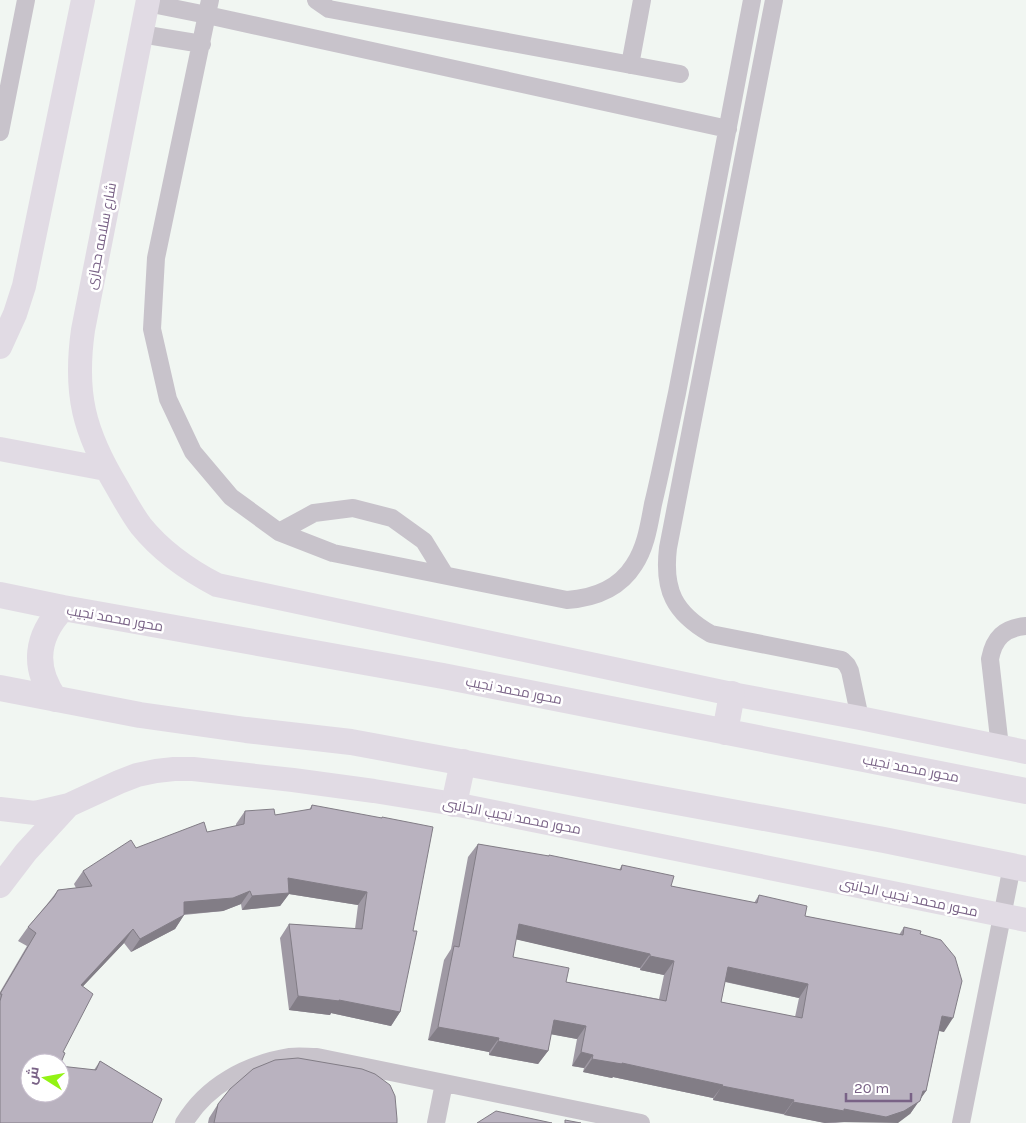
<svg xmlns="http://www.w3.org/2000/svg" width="1026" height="1123" viewBox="0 0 1026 1123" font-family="Karla,Cairo,sans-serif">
<rect width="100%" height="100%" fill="#f1f6f2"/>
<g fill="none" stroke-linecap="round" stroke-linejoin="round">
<path stroke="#c8c3cb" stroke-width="18" d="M210 0 156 258 152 329 168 399 193 452 231 497 279 532 333 553 567 600C594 598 619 589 634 565 646 547 649 525 653 504 662 467 669 430 677 393 702 262 728 131 752 0
M316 0 329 9 680 74
M774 0 668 548C663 590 674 613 711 634L842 660 847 665 850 671 860 718
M147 3 207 15 728 129
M141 34 202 44
M630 65 642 0
M0 132 26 0
M279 532 314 513 353 508 392 518 424 541 445 575
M1000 747 990 659C994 638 1004 628 1026 626
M184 1123C207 1085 247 1064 290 1057 298 1056 308 1057 317 1057L641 1123
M436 1123 444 1083
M961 1123 1012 866"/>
<path stroke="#e1dbe4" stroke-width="24" d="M148 0 83 330C74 394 84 432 117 487 125 501 132 514 141 526 162 552 188 570 217 585L732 694 860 718 1026 752
M0 347 15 314 24 286 83 0
M0 449 106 469
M0 809 35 813 69 805 119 782 137 775 156 771 174 769H193L293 780 374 791 454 804 1026 920
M0 886 26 852 69 805"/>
<path stroke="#e1dbe4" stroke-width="26" d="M0 595 63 608 443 676 1026 791
M0 688 140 715 246 730 351 742 884 840 1026 869
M55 699C32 667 36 636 63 608
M725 732 732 694
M454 804 463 762"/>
</g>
<path fill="#9f99a4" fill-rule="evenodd" d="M312 805 413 931 400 1012 391 1026 331 1013 330 1015 289 1010 280 938 289 924 355 929 358 905 289 894 280 906 242 910 241 904 223 911 184 915 175 929 131 952 124 943 83 986 30 1063 94 1070 100 1061 162 1099 0 1123V992L27 946 18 941 28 927 48 903 58 890 76 888 74 884 83 871 136 848 236 826V824L245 811 275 815 309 810Z
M478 844 619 870 622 865 671 886 754 903 759 895 805 916 899 935 904 927 920 934 944 1032 939 1031 926 1091 910 1114 836 1123H825L713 1100V1098L613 1077 612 1078 583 1072 584 1068 572 1066 577 1039 551 1034 548 1051 538 1064 489 1055V1052L428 1040 444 960 451 949 468 857ZM516 939 640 968V970L664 975 659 999 566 982 513 957ZM725 982 799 998 795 1017 721 1002Z
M218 1104 397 1123H208L209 1118Z"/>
<path fill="#827d86" d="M288 878 367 892 358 905 289 894 280 906 242 910 252 896Z
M250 891 241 904 223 911 174 915 184 902Z
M184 915 175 929 131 952 140 939Z
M519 924 650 954 640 968 510 938Z
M133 929 124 943 71 999 81 985Z
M650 956 674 961 664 975 640 970Z
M728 967 808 984 799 998 718 980Z
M298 996 339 1000 400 1012 391 1026 331 1013 330 1015 289 1010Z
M942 1016 953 1018 944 1032 933 1029Z
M554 1020 586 1026 577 1039 544 1033Z
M438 1027 499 1038 489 1052 428 1040Z
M498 1041 548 1051 538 1064 489 1055Z
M581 1052 593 1055 584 1068 572 1066Z
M592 1059 622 1063 723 1085 713 1098 613 1077 612 1078 583 1072Z
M722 1086 794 1100 784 1114 713 1100Z
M923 1091H926L910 1114 898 1123 836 1122 825 1123 784 1115 793 1102 844 1109Z"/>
<path fill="#b9b2bf" stroke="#827d86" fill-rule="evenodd" d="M312 805 382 818V817L433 827 413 931H417L400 1012 339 1000V1001L298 996 289 924 362 929 367 892 288 878 289 893 252 896 250 891 233 898 184 902V915L140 939 133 929 81 985 93 994 63 1052 65 1053 60 1065V1063H30V1093H60V1066L96 1070 100 1061 162 1099 152 1123H0V1001L2 994H0L36 933 28 927 54 897 58 890 92 886 83 871 131 840 136 848 204 822 207 832 244 824 245 811 274 809 275 815 311 809Z
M478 844 549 856V855L621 870 622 865 674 876 671 886 757 903 759 895 807 906 805 916 903 935 904 927 921 931 920 934 941 940 955 957 962 981 953 1018 942 1016 926 1091H923L920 1101 904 1111 886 1117 844 1109V1111L793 1102 794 1100 722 1086 723 1085 622 1063V1064L592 1059 593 1055 581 1052 586 1026 554 1020 548 1051 498 1041 499 1038 438 1027 454 946 459 947ZM519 924 650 954V956L674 961 666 1001 566 982 569 968 513 957ZM728 967 808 984 802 1018 721 1002Z
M298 1058 362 1069 375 1074 390 1085 395 1096 397 1119V1123H214L218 1104 230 1089 253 1069 275 1060Z
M496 1111 552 1123H477Z
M565 1120 581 1123H565Z"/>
<g text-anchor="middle" stroke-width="5" stroke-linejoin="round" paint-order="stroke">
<g font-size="14" fill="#796286" stroke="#fff">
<text transform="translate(101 236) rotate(-79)" y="5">شارع سلامه حجازى</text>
<text transform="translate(115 618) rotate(10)" y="5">محور محمد نجيب</text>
<text transform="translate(514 690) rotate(11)" y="5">محور محمد نجيب</text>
<text transform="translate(911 768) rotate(11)" y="5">محور محمد نجيب</text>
<text transform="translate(512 816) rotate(11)" y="5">محور محمد نجيب الجانبى</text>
<text transform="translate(909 897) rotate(12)" y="5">محور محمد نجيب الجانبى</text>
</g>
</g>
<g transform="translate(45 1078) rotate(281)"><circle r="24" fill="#ffffff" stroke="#c9c0cf"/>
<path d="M0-4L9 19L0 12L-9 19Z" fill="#93f314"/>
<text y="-8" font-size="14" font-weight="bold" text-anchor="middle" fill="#796286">ش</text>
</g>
<path d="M846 1093v8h65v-8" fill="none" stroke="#796286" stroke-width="2.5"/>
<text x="854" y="1093" font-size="15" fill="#796286" stroke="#ffffff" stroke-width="4" paint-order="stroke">20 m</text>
</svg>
